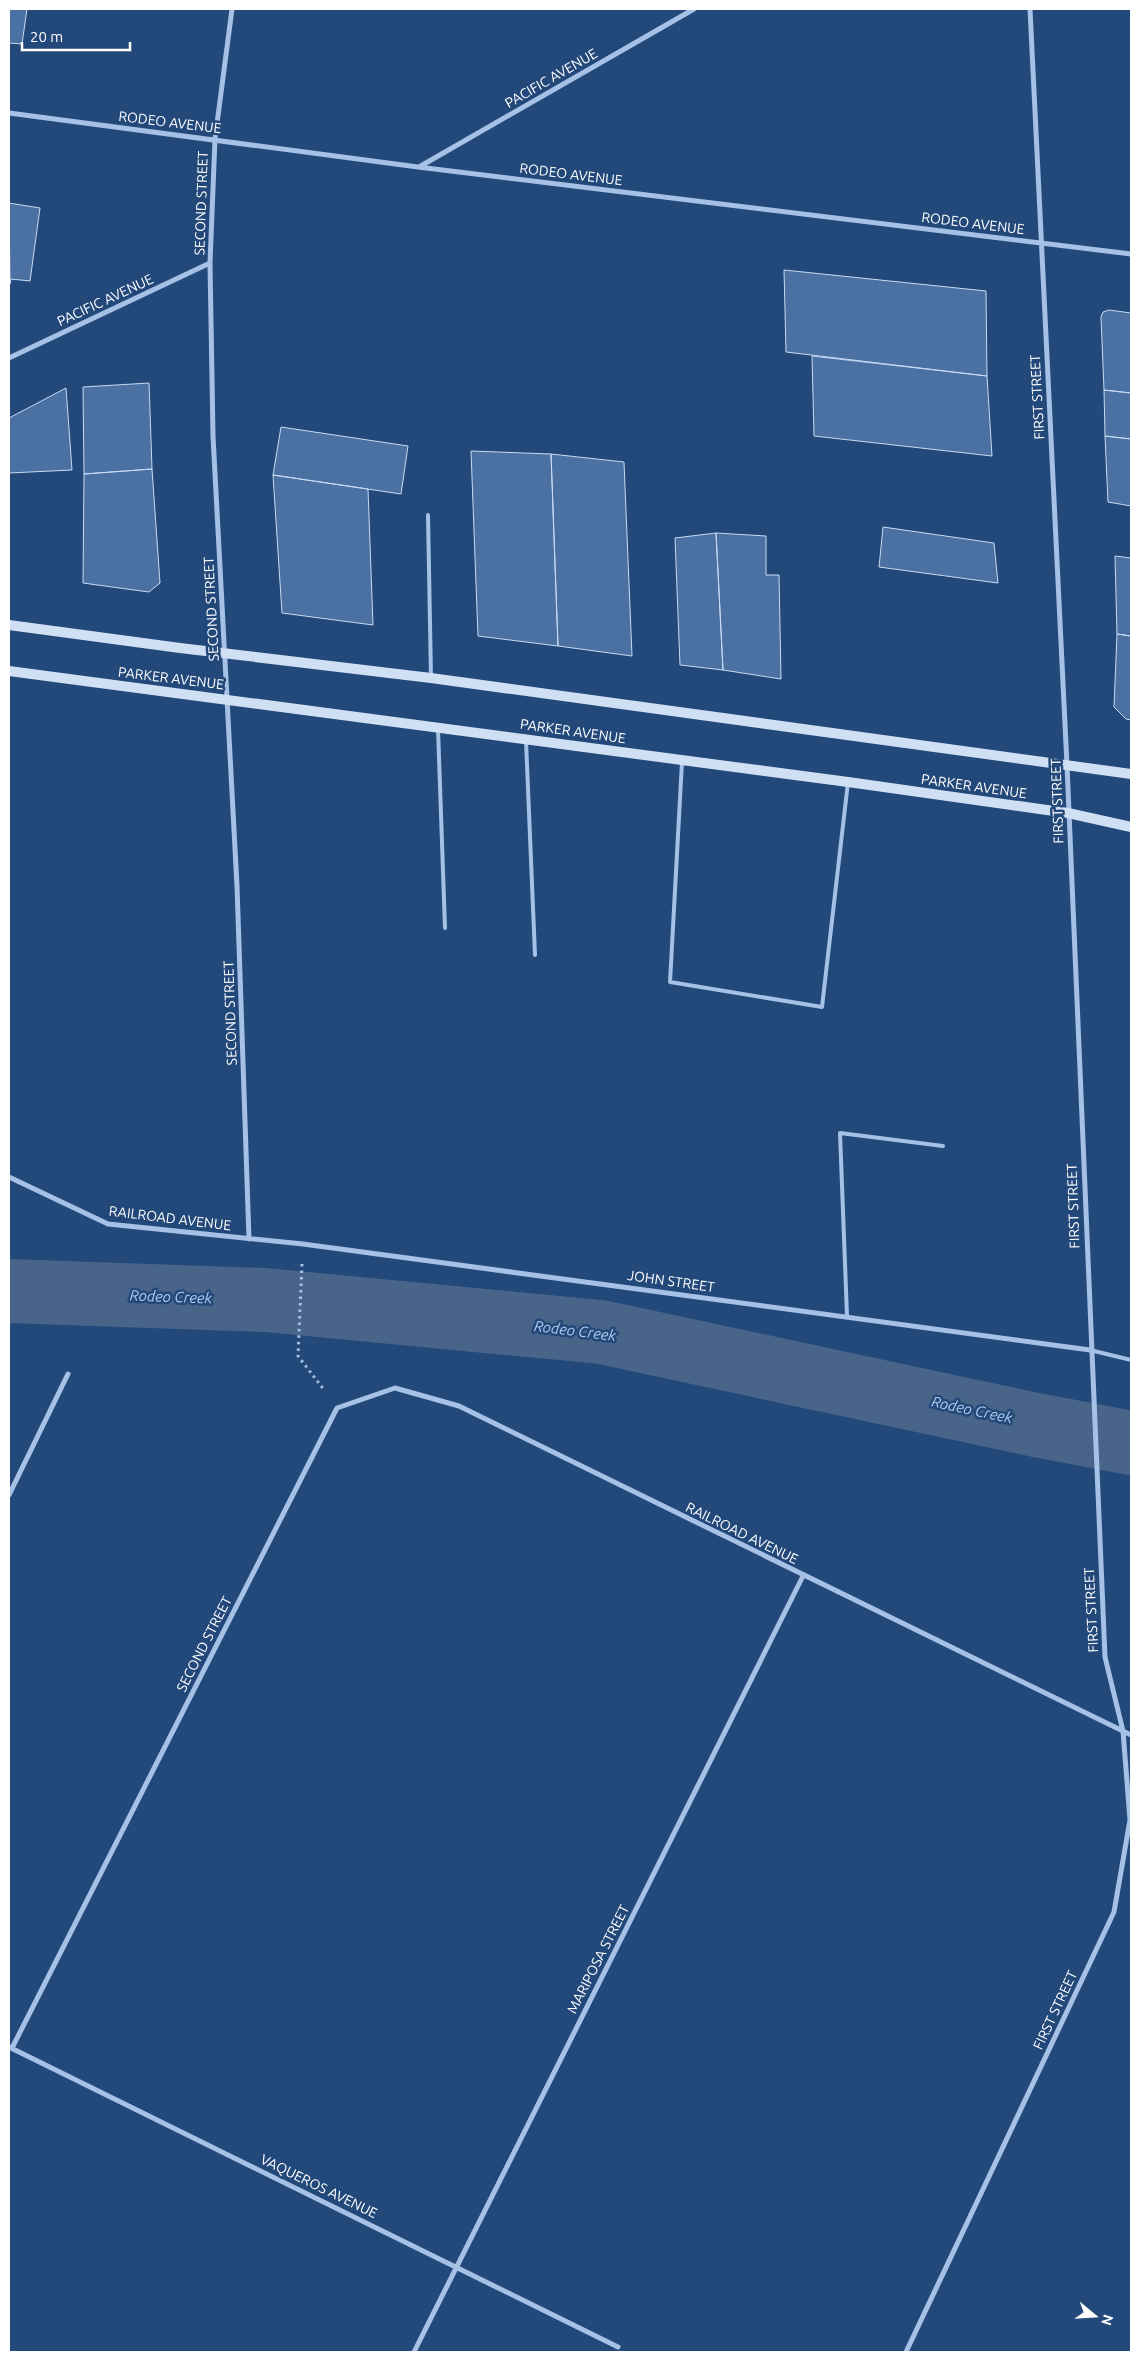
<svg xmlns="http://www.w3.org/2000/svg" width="1140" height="2361" viewBox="0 0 1140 2361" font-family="Ubuntu,sans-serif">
<rect width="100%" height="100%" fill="#23487a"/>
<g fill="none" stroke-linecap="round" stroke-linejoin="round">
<path stroke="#496489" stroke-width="64" d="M9 1291 265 1300 601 1332 1036 1425 1131 1443"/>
</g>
<path fill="#4b71a3" stroke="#c8dbf4" d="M9 9H27L22 44 9 43Z
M9 203 40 208 30 281 11 279 10 284Z
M784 270 986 291 987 376 786 352Z
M1109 310 1131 313V393L1104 390 1101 317 1103 312Z
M812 356 987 376 992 456 814 436Z
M149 383 152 469 84 474 83 387Z
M66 388 72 470 9 473V418Z
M1104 390 1131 393V439L1105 436Z
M281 427 408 446 401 494 273 475Z
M1105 436 1131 439V506L1108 502Z
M471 451 551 454 558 646 478 636Z
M551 454 624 462 632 656 558 646Z
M152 469 160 583 149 592 83 583 84 474Z
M273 475 368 489 373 625 282 613Z
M883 527 994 543 998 583 879 567Z
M716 533 723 670 680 665 675 538Z
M716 533 766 536V575H779L781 679 723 670Z
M1115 556 1131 558V636L1117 634Z
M1117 634 1131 636V720L1126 719 1114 707Z"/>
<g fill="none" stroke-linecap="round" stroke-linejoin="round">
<path stroke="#a5c1e5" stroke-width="3" stroke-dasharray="2.5 4" stroke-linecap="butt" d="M302 1264 298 1356 325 1391"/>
<path stroke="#a5c1e5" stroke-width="4" d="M428 515 431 678
M438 729 445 928
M526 741 535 955
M682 762 670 982 822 1007 848 782
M847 1316 840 1133 943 1146
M1090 1350 1131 1360"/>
<path stroke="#a5c1e5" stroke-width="5" d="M232 9 215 139 210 263 213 436 237 886 249 1239
M9 113 418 167 1131 254
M419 167 694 9
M9 358 210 263
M9 1177 108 1224 303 1244 1090 1350
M9 1495 68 1374
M9 2047 618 2347
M12 2048 337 1408 395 1388 459 1406 1131 1735
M414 2352 803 1576
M906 2352 1114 1912 1130 1820 1123 1731 1105 1657 1067 765 1030 9"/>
<path stroke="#cfdff4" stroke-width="10" d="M9 625 180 648 431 678 1131 774
M9 671 848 782 1068 813 1131 827"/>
</g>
<g text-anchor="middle" stroke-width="5" stroke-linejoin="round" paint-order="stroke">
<g font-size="14" fill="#fff" stroke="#23487a">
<text transform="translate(551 78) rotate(-30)" y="5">PACIFIC AVENUE</text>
<text transform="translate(170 122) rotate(7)" y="5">RODEO AVENUE</text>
<text transform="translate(571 174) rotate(7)" y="5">RODEO AVENUE</text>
<text transform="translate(201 203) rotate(-88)" y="5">SECOND STREET</text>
<text transform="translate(973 223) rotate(7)" y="5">RODEO AVENUE</text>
<text transform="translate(105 300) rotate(-25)" y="5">PACIFIC AVENUE</text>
<text transform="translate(1037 397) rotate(-93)" y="5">FIRST STREET</text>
<text transform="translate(211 609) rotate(-93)" y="5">SECOND STREET</text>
<text transform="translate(171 678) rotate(7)" y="5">PARKER AVENUE</text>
<text transform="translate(573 731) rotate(8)" y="5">PARKER AVENUE</text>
<text transform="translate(974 786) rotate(8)" y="5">PARKER AVENUE</text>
<text transform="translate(1057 801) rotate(-92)" y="5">FIRST STREET</text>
<text transform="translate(230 1013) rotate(-92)" y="5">SECOND STREET</text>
<text transform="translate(1073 1206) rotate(-92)" y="5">FIRST STREET</text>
<text transform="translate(170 1218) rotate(7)" y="5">RAILROAD AVENUE</text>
<text transform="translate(671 1281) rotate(8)" y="5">JOHN STREET</text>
<text transform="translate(742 1533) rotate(26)" y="5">RAILROAD AVENUE</text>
<text transform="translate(1091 1610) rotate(-93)" y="5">FIRST STREET</text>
<text transform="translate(204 1644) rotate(-63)" y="5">SECOND STREET</text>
<text transform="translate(598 1959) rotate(-63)" y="5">MARIPOSA STREET</text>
<text transform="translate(1055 2010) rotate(-65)" y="5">FIRST STREET</text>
<text transform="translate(319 2186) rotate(26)" y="5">VAQUEROS AVENUE</text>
</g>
<g font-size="15" font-style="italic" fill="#b0cbed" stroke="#23487a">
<text transform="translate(171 1297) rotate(2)" y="5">Rodeo Creek</text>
<text transform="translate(575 1331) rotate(7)" y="5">Rodeo Creek</text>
<text transform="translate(972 1410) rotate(12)" y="5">Rodeo Creek</text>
</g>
</g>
<rect width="1140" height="2361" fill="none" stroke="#ffffff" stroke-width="20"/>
<g transform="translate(1095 2316) rotate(108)" stroke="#23487a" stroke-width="4" paint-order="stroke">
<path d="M0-4L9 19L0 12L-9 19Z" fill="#ffffff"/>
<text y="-8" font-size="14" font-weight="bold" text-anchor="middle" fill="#ffffff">N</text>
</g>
<path d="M22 42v8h108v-8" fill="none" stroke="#ffffff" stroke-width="2.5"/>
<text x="30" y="42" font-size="15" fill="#ffffff" stroke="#23487a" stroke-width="4" paint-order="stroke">20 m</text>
</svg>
